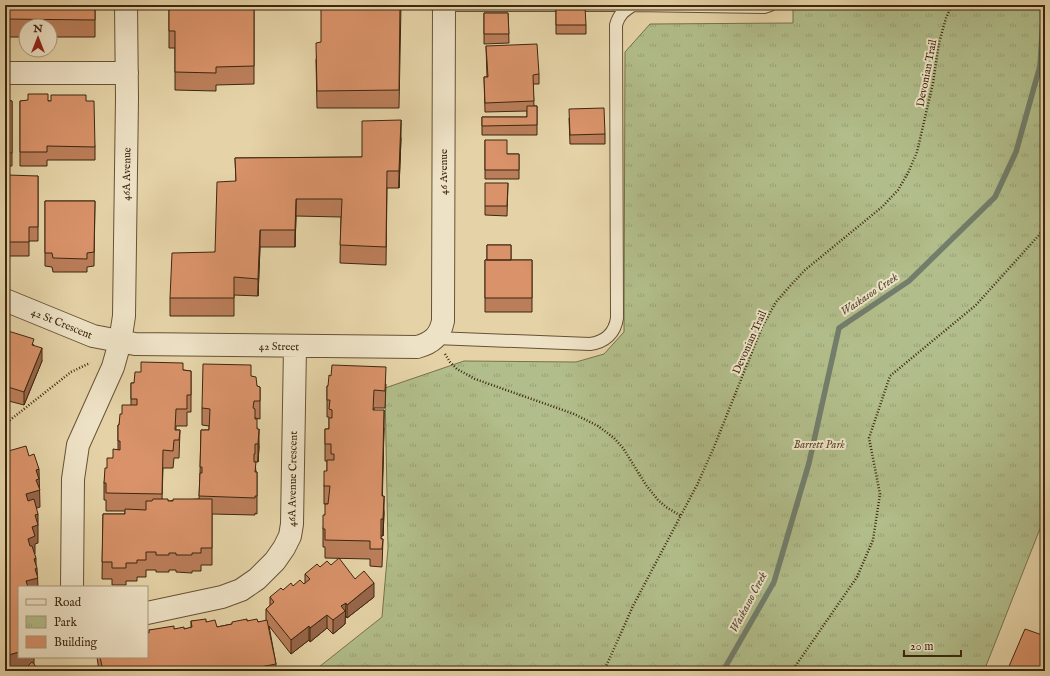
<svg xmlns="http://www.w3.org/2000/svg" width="1050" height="676" viewBox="0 0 1050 676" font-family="'IM FELL English',serif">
<defs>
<pattern id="park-tufts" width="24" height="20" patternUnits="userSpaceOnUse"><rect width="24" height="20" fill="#b1bd8a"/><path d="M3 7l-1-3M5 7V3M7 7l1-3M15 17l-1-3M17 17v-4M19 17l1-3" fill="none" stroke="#99a276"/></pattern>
</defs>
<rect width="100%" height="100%" fill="#e5d3a7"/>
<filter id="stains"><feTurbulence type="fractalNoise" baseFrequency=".005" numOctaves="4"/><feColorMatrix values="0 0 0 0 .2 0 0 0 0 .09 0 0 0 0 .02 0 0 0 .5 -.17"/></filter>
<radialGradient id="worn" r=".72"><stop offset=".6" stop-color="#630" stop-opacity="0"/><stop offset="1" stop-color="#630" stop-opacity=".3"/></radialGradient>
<path fill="url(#park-tufts)" stroke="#77724c" d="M793 5H1045V516L984 671H314L382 617 388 548 385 388 464 361 576 362 604 354 624 332 625 52 650 24 793 23Z"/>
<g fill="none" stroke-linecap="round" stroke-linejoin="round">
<path stroke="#727e6b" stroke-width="5.5" d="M723 671 774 582 809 463 839 328 909 281 995 197 1016 152 1040 66 1044 5"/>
<defs>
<path id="service" d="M444 5H633
M435 338 590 344C605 342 615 333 617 318L616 25C619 14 624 11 633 5L764 7 770 5"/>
<path id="minor" d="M5 73H127
M5 300 93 336 135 344 417 347C432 343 440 336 443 321L444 5
M72 587 73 479 78 445 113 367 120 342 124 316 127 98 126 5
M147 613 222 597 241 590 257 579 275 561 284 548 290 536 292 524 295 347"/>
</defs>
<use href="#service" stroke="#675235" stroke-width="14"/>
<use href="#minor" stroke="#675235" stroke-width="24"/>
<path stroke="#3d270f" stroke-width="2.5" stroke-dasharray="1 2" stroke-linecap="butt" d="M445 354 450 362 457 369 475 379 574 414 598 426 614 438 623 448 646 485 658 500 666 507 681 516
M5 424 71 372 90 363
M604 671 633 606 698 483 714 447 762 327 776 302 790 286 805 270 882 207 898 190 908 173 917 152 933 83 939 43 946 18 952 5
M792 671 857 577 873 540 880 494 869 438 890 376 976 305 1040 234 1045 224"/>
<use href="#service" stroke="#eee2c6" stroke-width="12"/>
<use href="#minor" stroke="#eee2c6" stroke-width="22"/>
</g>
<path fill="#bb7e5a" stroke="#3d270f" d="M5 5H95V37H50V26H26V37H5Z
M169 5H254V84L216 85V91L175 90V48H169Z
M401 5 399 108H317L316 60 321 42Z
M556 7 586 25V34H556Z
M484 13H508L509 43 484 44Z
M486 46 539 74V84H533L534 106H537V135H482V117H527V111L485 112 484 77H487Z
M5 100 12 101V166H5Z
M20 101H86L95 147V160H47V166H20Z
M569 118 605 134V144H570Z
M401 138 399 188H387L386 265 340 263 341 217 296 216 295 247H260L258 296 234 295V316H170V298L215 252 236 181 235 158 362 157Z
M485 140 507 154H519V179H485Z
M38 176V241H29V256H5V182Z
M508 183 507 216 485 215V206Z
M45 201H95L94 266 87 267V272H53L52 267 45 266Z
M487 245H511V260H532V312H485V260H487Z
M5 330 34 345 42 361 24 405 5 400Z
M183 370 191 371V412H187V426H176V430H180L179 458H174L173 468H163L162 499 168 501 199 499 200 473 201 430H209V426L202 425V408L251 376 257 386 260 387V419L255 418 257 429 259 447 258 462H255L256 472H257V514L255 513V515L212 514V565H201V571H192V573L176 572V570H169V572H156V570H146V577H137V581H126V585H112V579H102L103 514H125V511H106V500H104V483L107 468 118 450V425H119L122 414 131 405V383H134Z
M386 384 385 408H374V410L384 428 382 496 384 513 383 536H381V539H383L382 567 370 566V559L325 558V547H323V529L325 515 328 504H324V486L327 471V461H325V429H329V417H327V386Z
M331 565 355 579 374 597 347 618 346 616 345 617V624L333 634 327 628 310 642 309 640 291 654 269 626 276 664V671H99L97 657H147L149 630 184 629 191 628V621L206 622 217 627 247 621 258 622 266 621V609L270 606V597L293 586 304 584 305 583V574L320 567Z"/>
<path fill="#98664a" stroke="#3d270f" d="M401 120V138L399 188V171Z
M296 199V216L295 247V230Z
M260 230V247L258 296V279Z
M42 348V361L24 405V392Z
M384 410V428L382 513V496Z
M259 429V447L258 462V444Z
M39 469 40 507 26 512V494L36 470Z
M384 496V513L383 536V519Z
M38 514V543L35 544V554L28 556V539L32 527 35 515Z
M36 558V569L37 568 38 587H26V581L34 559Z
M374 583V597L347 618V605Z
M346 603 345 624 333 634V620L341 606Z
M327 615V628L310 642V628Z
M309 626V640L291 654V640Z
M19 652V657H34V665L13 671H5V656Z"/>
<path fill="#d99269" stroke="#3d270f" d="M5 5H95V20L5 19Z
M169 5H254V66L216 67V73L175 72V31H169Z
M321 5H400L399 90 317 91 316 43 321 42Z
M556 7H585L586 25H556Z
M484 13H508L509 34H484Z
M537 44 539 74 533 75 534 101 485 103 484 77H488L486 46Z
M28 94H48V101H51V95H86V101H94L95 147 47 146V152H20V101L28 100Z
M5 100 12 101V153H5Z
M527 106H537V125L482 126V117H527Z
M604 108 605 134 570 135 569 109Z
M401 120 399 171H387L386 247 340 245 342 199H296L295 230H260L258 279 234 277V298H170L172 253 215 252 217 182 236 181 235 158 362 157V121Z
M485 140H507V154H519V170H485Z
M7 175 38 176V227H29V242H5V182H7Z
M485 183H508L507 206H485Z
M45 201H95L94 252 87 253V259L53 258 52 253H45Z
M487 245H511V260H487Z
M485 260H532V298H485Z
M5 330 34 339 32 345 42 348 24 392 5 386Z
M141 362 183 363V370L191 371V395H187V409H176L175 430H180L179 440H174L173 451 163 450 162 494 106 493V483H104L105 468H107V458H113V449L120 450V441H118V425H119L120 414H122V405H137V399H131V383H134L135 372H141Z
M203 364 251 365V376L256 377 257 386 260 387V401H254L253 408 255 409V419H257V429H259L258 444H255V454H254V462H256L255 472H257V496H255V498L199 496 200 473H202V467H200L201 430H209L210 409 202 408Z
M332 365 386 367 385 391 374 390 373 410H384L382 496H384L383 519H381V539H383L382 549H370V541L325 540V529H323V515H325V504H328L330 486H324V471H327V460H334V454H331V444H325V429H329V418H332V410L329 409 330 400H327V386H328L329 375 331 376Z
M26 446 29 456 34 454 39 469 36 470 39 479 36 480 40 490 26 494 28 501 34 499 38 514 35 515 38 525 32 527 35 536 28 539 30 546H32L36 558 34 559 37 568 35 569 38 578 26 581 28 587H19V652L5 656V452Z
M153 499H168V501H173V499H212V548H201V553H192V555H176V553H169V555H156V552H146V560H137V563H126V568H112V562H102L103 514H125V509L146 510V501H152Z
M339 558 355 579 364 571 374 583 347 605 346 603 341 606 345 611 333 620 327 615 310 628 309 626 291 640 266 609 274 602 270 597 281 588 283 590 291 583 293 586 300 580 304 584 310 579 305 574 317 564 320 567 327 561 331 565Z
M206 619V622L215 620 217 627 232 624V622L247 619V621L257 619 258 622 267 620 276 664 239 671H103L100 657H147V633H149V630L174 626V629L184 627V629L192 627 191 621Z
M1025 629 1045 636V671H1007Z
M32 662 40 671H23Z"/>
<g text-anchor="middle" stroke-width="4" stroke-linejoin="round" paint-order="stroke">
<g font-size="11" fill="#3d270f" stroke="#eee2c6">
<text transform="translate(926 73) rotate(-79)" y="4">Devonian Trail</text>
<text transform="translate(443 172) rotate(-90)" y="4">46 Avenue</text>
<text transform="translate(126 174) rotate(-89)" y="4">46A Avenue</text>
<text transform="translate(62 323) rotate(22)" y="4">42 St Crescent</text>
<text transform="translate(749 342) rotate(-66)" y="4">Devonian Trail</text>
<text transform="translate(279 346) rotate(1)" y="4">42 Street</text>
<text transform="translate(292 479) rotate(-89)" y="4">46A Avenue Crescent</text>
</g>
<g font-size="11" font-style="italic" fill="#5a4c2e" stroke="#eee2c6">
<text x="819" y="448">Barrett Park</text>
</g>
<g font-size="12" font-style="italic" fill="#534b35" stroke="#eee2c6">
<text transform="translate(869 294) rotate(-34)" y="4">Waskasoo Creek</text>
<text transform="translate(748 602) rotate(-62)" y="4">Waskasoo Creek</text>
</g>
</g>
<rect width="1050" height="676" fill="none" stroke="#e5d3a7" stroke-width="20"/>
<rect x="6" y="6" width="1038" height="664" fill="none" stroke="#3d270f" stroke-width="2"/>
<rect x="10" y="10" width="1030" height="656" fill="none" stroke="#3d270f"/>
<rect x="18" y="586" width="130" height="72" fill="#eee2c6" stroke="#a7977d"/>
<rect x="26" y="599" width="20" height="6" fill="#eee2c6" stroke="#a7977d"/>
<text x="54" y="606" font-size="12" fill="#3d270f">Road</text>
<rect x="26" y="616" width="20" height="12" fill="url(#park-tufts)" stroke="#a7977d"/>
<text x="54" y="626" font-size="12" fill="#3d270f">Park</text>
<rect x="26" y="636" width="20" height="12" fill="#d99269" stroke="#a7977d"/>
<text x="54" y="646" font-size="12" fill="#3d270f">Building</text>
<g transform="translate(38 38)"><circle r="19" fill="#eee2c6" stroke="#a7977d"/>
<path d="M0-3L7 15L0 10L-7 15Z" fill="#8f2418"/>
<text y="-6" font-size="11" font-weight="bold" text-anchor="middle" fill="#3d270f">N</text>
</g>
<path d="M904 650v6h57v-6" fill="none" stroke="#3d270f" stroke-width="2"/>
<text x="910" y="650" font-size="12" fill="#3d270f" stroke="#eee2c6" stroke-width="3" paint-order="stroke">20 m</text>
<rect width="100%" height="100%" filter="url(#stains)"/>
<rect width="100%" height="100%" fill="url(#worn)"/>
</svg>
